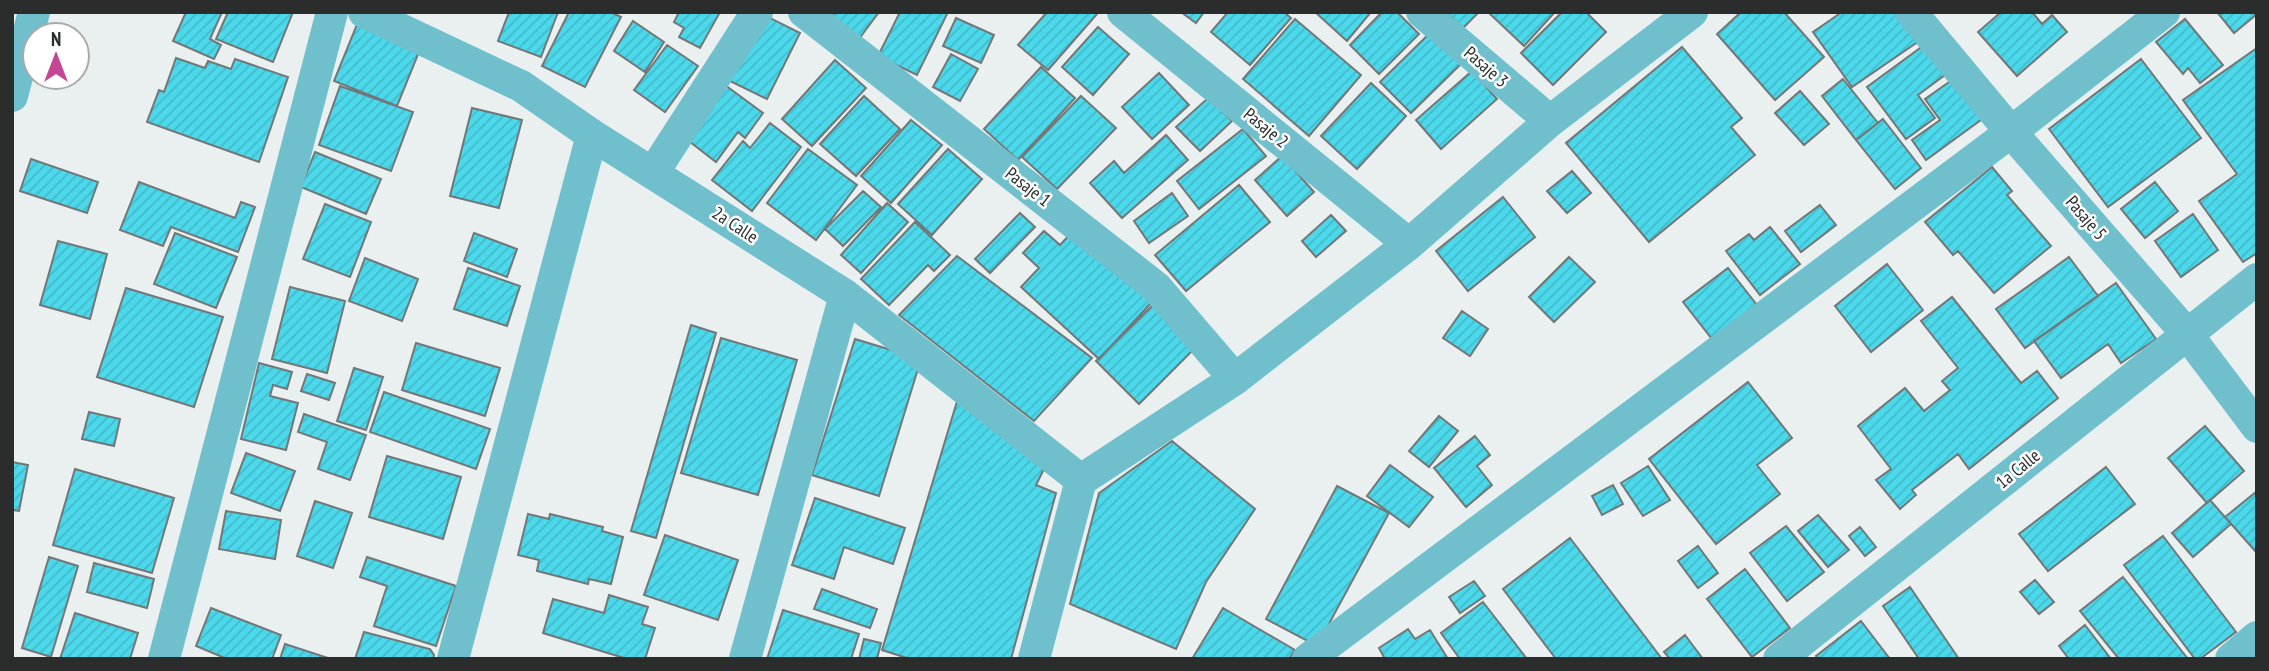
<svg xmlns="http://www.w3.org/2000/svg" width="2269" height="671" viewBox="0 0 2269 671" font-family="'PT Sans Narrow',sans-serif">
<defs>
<pattern id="building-hatch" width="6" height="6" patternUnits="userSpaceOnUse" patternTransform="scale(1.75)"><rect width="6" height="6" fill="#4bd8eb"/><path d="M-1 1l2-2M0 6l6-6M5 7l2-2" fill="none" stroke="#42baca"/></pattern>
</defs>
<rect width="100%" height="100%" fill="#eaeff0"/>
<path fill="url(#building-hatch)" stroke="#727777" stroke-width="2" d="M186 12H222L210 39 221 45 214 59 173 41Z
M228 12H293L273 62 216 39Z
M509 12H558L541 57 498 41Z
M569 12H611L621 17 585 87 542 66Z
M679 12H720L700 48 679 37 684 28 674 22Z
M835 12H879L859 39 830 19Z
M900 12H948L917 75 878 56Z
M1047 12H1095L1097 14 1048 70 1018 45Z
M1181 12H1204L1196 23Z
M1228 12H1284L1291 18 1250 65 1211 32Z
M1315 12H1371L1347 41Z
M1382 12H1397L1419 34 1379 74 1350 45Z
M1446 12H1479L1463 28Z
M1492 12H1555L1524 46 1490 14Z
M1562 12H1586L1606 32 1553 85 1521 53Z
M1741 12H1784L1824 57 1775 100 1717 34Z
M1842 12H1904L1922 39 1852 87 1813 32Z
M2001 12H2032L2042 24 2052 15 2067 32 2017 76 1978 32Z
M2217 12H2253L2256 15 2234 33Z
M760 13 800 33 767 99 726 79Z
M360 17 423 42 397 106 334 81Z
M956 18 994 35 981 63 943 46Z
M1295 19 1361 75 1309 136 1243 79Z
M2185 19 2223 65 2200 83 2188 68 2183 74 2156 42Z
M633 21 664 42 645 72 614 51Z
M1098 27 1129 54 1093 95 1062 67Z
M1433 30 1464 61 1411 113 1380 82Z
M1927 43 1949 72 1918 95 1935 118 1906 139 1867 87Z
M667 45 698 66 665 112 634 90Z
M1682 47 1742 118 1731 127 1755 155 1649 242 1566 143Z
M2257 48V253L2243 262 2199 201 2237 174 2183 100Z
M951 54 978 69 960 101 933 87Z
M176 58 205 68 208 61 231 69 235 59 288 77 259 162 147 122 159 90 164 92Z
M2141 59 2201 138 2108 207 2049 129Z
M835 60 866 88 812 146 782 119Z
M1041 67 1075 98 1018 160 984 129Z
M1472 71 1497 99 1441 149 1416 120Z
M1159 73 1189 105 1152 139 1122 107Z
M1959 75 1989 114 1926 160 1912 140 1940 120 1925 99Z
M1843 79 1878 123 1856 140 1822 96Z
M1371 83 1406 116 1357 169 1321 136Z
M725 85 763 113 745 138 738 132 716 162 685 138Z
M340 86 413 112 391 171 319 145Z
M1800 91 1829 124 1804 145 1775 113Z
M864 96 900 129 856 176 820 144Z
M1081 96 1116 128 1057 189 1022 157Z
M1208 98 1232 121 1200 151 1176 127Z
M472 108 522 120 499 208 450 196Z
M1883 119 1921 168 1895 189 1856 140Z
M911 120 942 145 891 203 861 176Z
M770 123 801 147 752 211 712 180 743 141 750 148Z
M1243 129 1266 156 1199 209 1177 181Z
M1166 135 1188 160 1122 218 1090 183 1114 161 1124 173Z
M808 149 857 185 816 240 767 203Z
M948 149 982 179 932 235 898 204Z
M315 152 381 179 366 214 301 187Z
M1282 156 1314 192 1287 216 1255 180Z
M31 159 98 182 87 213 20 191Z
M1992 167 2012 191 2007 195 2051 246 1994 293 1958 251 1953 255 1925 222Z
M1572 171 1591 193 1567 213 1547 191Z
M139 182 235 218 241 202 255 207 238 252 171 227 163 246 120 230Z
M2155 182 2178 211 2145 238 2121 209Z
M1239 185 1270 222 1186 291 1155 255Z
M863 191 881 207 843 246 825 229Z
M1172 193 1188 216 1149 243 1134 221Z
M1503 197 1535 237 1468 291 1436 251Z
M887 203 908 222 861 273 841 255Z
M325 204 371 222 350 277 303 259Z
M1820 205 1836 225 1801 252 1785 231Z
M1020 213 1035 227 990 273 975 259Z
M2193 214 2218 250 2181 277 2155 241Z
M1331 215 1346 231 1316 257 1302 241Z
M915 222 950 255 934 271 928 265 889 305 861 279Z
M1770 227 1800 264 1760 295 1726 251 1749 234 1754 240Z
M1074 230 1152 302 1099 359 1021 287 1039 268 1023 253 1044 231 1060 245Z
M175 233 237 257 216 308 154 284Z
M474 233 517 249 507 277 464 261Z
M58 241 107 254 90 319 40 305Z
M957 256 1092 358 1034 421 899 315Z
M1569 257 1595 282 1554 322 1529 297Z
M2069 257 2098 296 2025 348 1996 309Z
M365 258 418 279 402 321 349 301Z
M1887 264 1923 310 1871 352 1835 306Z
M468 268 520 286 507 326 454 309Z
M1728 268 1757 305 1712 339 1683 302Z
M2116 283 2156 339 2121 363 2108 344 2061 378 2034 341Z
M290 287 345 301 327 373 272 359Z
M126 288 223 317 194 407 97 377Z
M1952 297 2021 383 2037 371 2058 398 1969 469 1958 454 1912 490 1916 495 1900 509 1876 480 1891 469 1858 426 1905 388 1924 411 1950 390 1942 381 1958 368 1921 321Z
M1154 304 1197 346 1139 404 1096 361Z
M1462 311 1488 329 1470 356 1443 338Z
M691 325 716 333 656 538 631 531Z
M721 338 797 360 758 495 681 473Z
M855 339 921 359 879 496 812 475Z
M416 343 500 368 485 416 402 390Z
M259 363 292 372 287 389 273 385 270 396 298 403 286 450 241 439Z
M354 368 383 377 366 430 337 421Z
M307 374 335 383 329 400 301 391Z
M1748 382 1792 438 1757 465 1780 494 1716 544 1649 459Z
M384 392 490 429 476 469 370 432Z
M958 398 1048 461 1036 485 1056 493 1011 659H910L882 650Z
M89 412 120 419 114 446 82 439Z
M304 414 366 435 350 480 318 469 327 442 298 432Z
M1439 416 1458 431 1429 467 1409 451Z
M2205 426 2244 471 2207 503 2168 458Z
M1475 436 1490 455 1477 466 1492 485 1466 507 1434 468Z
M1172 441 1255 509 1206 582 1176 649 1070 604 1099 493Z
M246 453 295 471 280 511 231 493Z
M387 456 461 477 443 539 369 517Z
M12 462 28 465 19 511 12 510Z
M1390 465 1433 497 1409 527 1367 496Z
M1648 466 1670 500 1643 516 1621 483Z
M2106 467 2135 504 2048 571 2019 534Z
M75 469 174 498 152 573 53 545Z
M1613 485 1623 504 1602 515 1592 496Z
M1337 486 1389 513 1317 646 1266 619Z
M2257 491V553L2225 517Z
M815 498 905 528 893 564 844 547 834 579 792 565Z
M2210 500 2231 524 2193 557 2172 533Z
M315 501 352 513 333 568 297 556Z
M226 511 281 520 275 559 219 549Z
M528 514 549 519 550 514 603 527 602 531 623 537 611 584 589 579 588 584 537 571 539 560 518 555Z
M1818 515 1849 550 1828 567 1798 531Z
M1786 526 1824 572 1787 601 1750 553Z
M1860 527 1876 547 1865 556 1849 536Z
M665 535 738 560 718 620 644 595Z
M2163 536 2236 632 2200 659H2195L2124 565Z
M1570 538 1662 659H1556L1503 589Z
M1698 546 1718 573 1698 588 1678 561Z
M49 557 78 566 51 657 22 648Z
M367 557 456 586 436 646 374 626 387 586 360 577Z
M94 563 154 579 147 608 87 592Z
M1745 569 1790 628 1752 657 1707 599Z
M2123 577 2188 659H2119L2080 611Z
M2035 580 2054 602 2039 614 2020 592Z
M1474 581 1485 596 1460 613 1449 597Z
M1910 587 1959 659H1919L1883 606Z
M822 589 877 609 870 628 814 609Z
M609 595 648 607 642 624 655 628 645 659H627L543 633 553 599 604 613Z
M1483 602 1527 659H1460L1441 633Z
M211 608 281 635 272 659H227L196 646Z
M1223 608 1295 650 1289 659H1192Z
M783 610 859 634 851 659H767Z
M75 613 138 633 130 659H60Z
M1861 621 1890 659H1818L1816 656Z
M2085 625 2111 659H2069L2059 646Z
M1408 629 1415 639 1430 630 1448 659H1385L1379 648Z
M364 632 430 649 434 655 433 659H355Z
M1685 635 1703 659H1670L1664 652Z
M864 639 881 643 877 659H859Z
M285 644 331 659H280Z"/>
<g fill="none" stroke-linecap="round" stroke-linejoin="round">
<path stroke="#6fc0cc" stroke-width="32" d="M364 12 521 86 592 135 845 295 1081 480
M804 12 1156 287 1235 379
M1123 12 1409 244
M1422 12 1550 121
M1911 12 2011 132 2187 334 2257 427
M12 96 34 12
M653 173 757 12
M164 659 332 12
M453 659 592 135
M745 659 845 295
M1034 659 1081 480 1235 379 1409 244 1550 121 1692 12
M1308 659 2011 132 2164 12
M1779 659 2257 279
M2231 659 2257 637"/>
</g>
<g text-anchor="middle" stroke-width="5" stroke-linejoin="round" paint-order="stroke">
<g font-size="18" fill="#2b2d2d" stroke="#fff">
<text transform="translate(1486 67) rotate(41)" y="6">Pasaje 3</text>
<text transform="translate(1266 128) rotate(39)" y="6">Pasaje 2</text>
<text transform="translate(1028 187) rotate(38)" y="6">Pasaje 1</text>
<text transform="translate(2086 218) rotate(49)" y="6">Pasaje 5</text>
<text transform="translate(735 225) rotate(33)" y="6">2a Calle</text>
<text transform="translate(2018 469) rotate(-39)" y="6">1a Calle</text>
</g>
</g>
<rect width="2269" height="671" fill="none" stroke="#2b2d2d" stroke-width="28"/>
<g transform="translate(56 56)"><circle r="33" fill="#ffffff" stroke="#aaabab" stroke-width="2"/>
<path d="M0-5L12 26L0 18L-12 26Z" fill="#c54694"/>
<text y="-10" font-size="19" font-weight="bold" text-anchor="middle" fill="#2b2d2d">N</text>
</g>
</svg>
